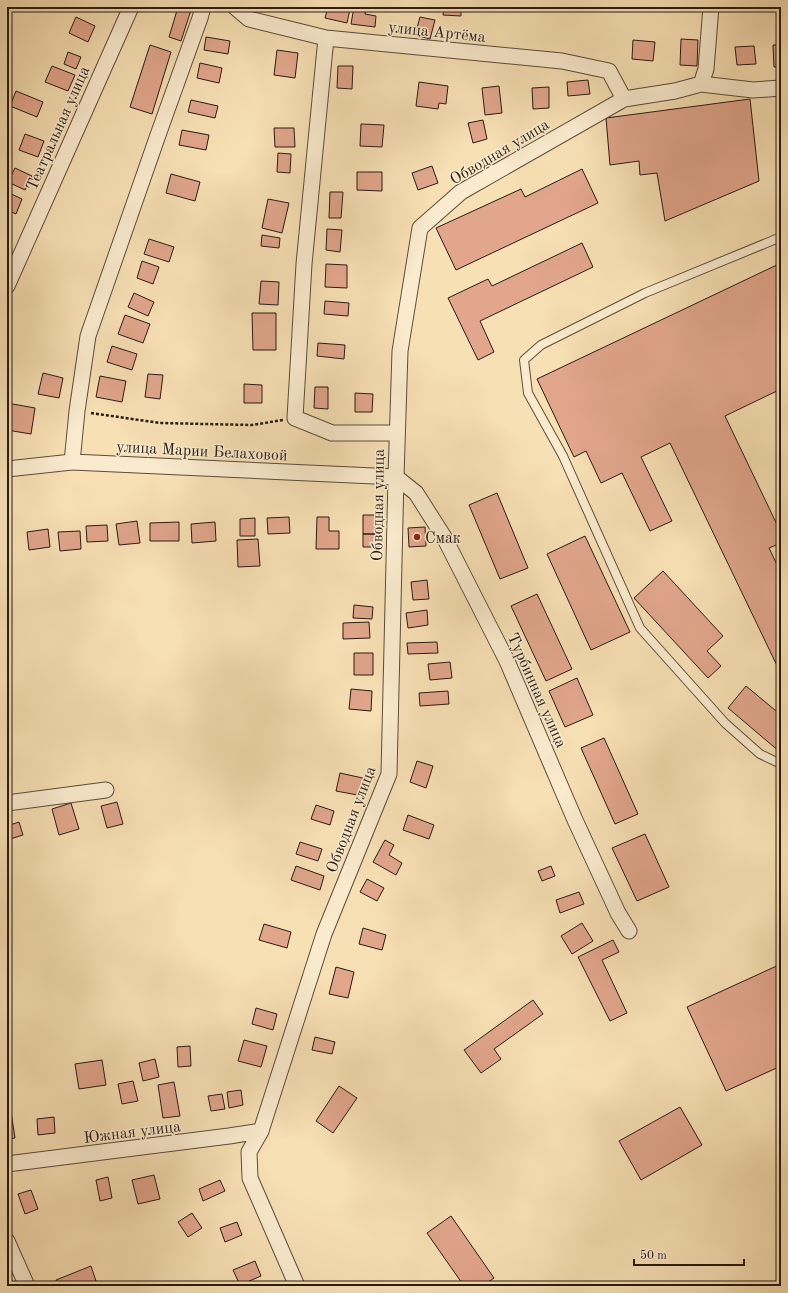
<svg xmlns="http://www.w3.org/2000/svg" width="788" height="1293" viewBox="0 0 788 1293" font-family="'Old Standard TT',serif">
<rect width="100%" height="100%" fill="#f7e0b4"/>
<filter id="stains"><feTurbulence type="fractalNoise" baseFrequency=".005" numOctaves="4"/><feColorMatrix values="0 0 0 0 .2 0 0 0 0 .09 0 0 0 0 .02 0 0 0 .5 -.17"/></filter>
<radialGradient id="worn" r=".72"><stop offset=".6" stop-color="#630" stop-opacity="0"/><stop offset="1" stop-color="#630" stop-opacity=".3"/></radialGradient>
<path fill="#e1a68c" stroke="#291b13" d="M178 7H192L181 41 169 37Z
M280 7H297L296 11Z
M328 7H342L350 9 347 23 325 18Z
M354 7H366L365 14 376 16 375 27 351 24Z
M444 7H461V16L443 15Z
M76 17 95 26 88 42 69 33Z
M420 17 435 20 430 39 415 35Z
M206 37 230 41 228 54 204 50Z
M681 39 698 40 697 66 680 65Z
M633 40 655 42 653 61 632 59Z
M150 45 171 52 152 114 130 107Z
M773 45H781V67H774Z
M754 46 756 64 737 65 735 47Z
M277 50 298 53 295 78 274 75Z
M68 52 81 57 76 69 64 64Z
M200 63 222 68 219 83 197 78Z
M52 66 75 75 68 91 45 82Z
M338 66H353L352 89 337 88Z
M588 80 590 94 568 96 567 82Z
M419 82 448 86 446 104 439 103 438 109 416 106Z
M499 86 502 113 485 115 482 88Z
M549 87V108L533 109 532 88Z
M16 91 43 102 37 117 10 106Z
M750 99 759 181 665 221 657 173 640 175 639 161 610 165 606 118Z
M191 100 218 106 215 118 188 112Z
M483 120 487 139 473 143 468 123Z
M361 124 384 125 382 147 360 146Z
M274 128H294L295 147H275Z
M182 130 209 135 206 150 179 145Z
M25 134 44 141 38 157 19 150Z
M278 153 291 154 290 173 277 172Z
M432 166 438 183 418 190 412 173Z
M15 168 32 176 25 190 8 182Z
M582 169 598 203 456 270 436 228 521 189 525 197Z
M357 172H382V191L357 190Z
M171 174 200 182 195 201 166 193Z
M7 192 22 199 16 214 7 210Z
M330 192H343L341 218H329Z
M268 199 289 203 282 233 262 228Z
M327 229 342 230 340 252 326 250Z
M262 235 280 238 279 248 261 246Z
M149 239 174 247 169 262 144 254Z
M582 243 593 267 480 321 494 352 478 360 448 298 488 279 492 286Z
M142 261 159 267 153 284 137 278Z
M781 263V389L725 416 781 533V543L769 548 781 573V674L670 443 641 457 672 521 650 531 622 473 601 483 586 451 574 457 537 379Z
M326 264 347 265V288L325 287Z
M261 281 279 282 278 305 259 304Z
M134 293 154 302 148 316 128 307Z
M325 301 349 303 348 316 324 314Z
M252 313H276V350H253Z
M125 315 150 324 143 343 118 334Z
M318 343 345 345 344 359 317 356Z
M112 346 137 354 132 370 107 362Z
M43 373 63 378 59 398 38 394Z
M148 374 163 375 160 399 145 397Z
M100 376 126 381 122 402 96 397Z
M244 384 262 385V403H244Z
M315 387H328V409L314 408Z
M355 393 373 394 372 412H355Z
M7 403 35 408 31 434 7 430Z
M497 493 528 568 500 579 469 505Z
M363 515H379V534H363Z
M289 517 290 533 268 534 267 518Z
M317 517H329V531H339V549H316Z
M255 518V536H240V519Z
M137 521 140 543 119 545 116 524Z
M179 522V541H150V523Z
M215 522 216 541 192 543 191 524Z
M107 525 108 541 87 542 86 526Z
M425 527 426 546 409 547 408 528Z
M48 529 50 547 29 550 27 532Z
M80 531 81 549 60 551 58 532Z
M7 533H11V555H7Z
M363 534H379V547H363Z
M585 536 630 632 591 650 547 554Z
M258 539 260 566 238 567 237 540Z
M663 571 723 636 707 651 721 666 708 678 634 598Z
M427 580 429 599 413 600 411 582Z
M537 594 572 669 546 681 511 606Z
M354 605 373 607 372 619 353 618Z
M427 610 428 625 408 628 406 613Z
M369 622 370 638 343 639V623Z
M437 642 438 653 408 654 407 643Z
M354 653H373V675H354Z
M450 662 452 678 430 680 428 664Z
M577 678 593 715 565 727 549 691Z
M746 686 781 715V751L780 752 728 708Z
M351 689 372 691 371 711 349 709Z
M448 691 449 704 420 706 419 693Z
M604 738 638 814 615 824 581 748Z
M417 761 433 766 426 788 410 782Z
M340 773 367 779 363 796 336 791Z
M117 802 123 824 107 828 101 806Z
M71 803 79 829 59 835 52 809Z
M316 805 334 811 330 825 311 819Z
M408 815 434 825 429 839 403 830Z
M19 822 23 835 7 840V826Z
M645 834 669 887 637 901 612 848Z
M385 840 394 845 389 855 402 863 396 875 373 862Z
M300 842 322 849 318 861 296 854Z
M296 866 324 876 320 890 291 880Z
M551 866 555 876 542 881 538 871Z
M367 879 384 888 377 901 360 892Z
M579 892 584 904 560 913 556 900Z
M582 923 593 941 572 954 561 936Z
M264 924 291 932 287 948 259 940Z
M363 928 386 935 382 950 359 944Z
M613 940 619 952 602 960 627 1013 610 1021 578 957Z
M781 964V1066L726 1091 687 1007Z
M336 967 354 972 348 998 329 994Z
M533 1000 543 1014 494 1049 501 1059 481 1073 464 1050Z
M256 1008 277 1014 273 1030 252 1024Z
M315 1037 335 1042 332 1054 312 1050Z
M244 1040 267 1046 261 1067 238 1061Z
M190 1046 191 1066 178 1067 177 1047Z
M155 1059 159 1077 143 1081 139 1063Z
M102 1060 106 1085 79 1089 75 1064Z
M133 1081 138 1101 122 1104 118 1084Z
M174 1082 180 1116 163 1118 158 1085Z
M339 1086 357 1098 333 1133 316 1121Z
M241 1090 243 1105 229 1108 227 1092Z
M222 1094 225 1109 211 1111 208 1096Z
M680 1107 702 1145 641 1180 619 1141Z
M7 1112H11L15 1138 7 1139Z
M54 1117 55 1133 38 1135 37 1119Z
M154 1175 160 1199 138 1204 132 1180Z
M108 1177 112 1198 100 1201 96 1180Z
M220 1180 225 1191 203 1201 199 1189Z
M31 1190 38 1209 25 1214 18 1194Z
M192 1213 202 1228 188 1237 178 1222Z
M451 1216 494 1278 483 1286H464L427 1233Z
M237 1222 242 1235 225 1242 220 1228Z
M255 1261 261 1276 240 1285 233 1270Z
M91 1266 96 1281 85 1286H58L56 1280Z"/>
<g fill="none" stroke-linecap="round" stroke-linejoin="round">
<defs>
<path id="service" d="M781 237 645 293 541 345 524 360 528 393 563 456 640 628 725 723 760 754 781 764"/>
<path id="minor" d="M235 7 249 19 326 38 562 61 609 71 624 99
M326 38 304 264 295 418 332 433H397
M701 84 753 90 781 88
M7 286 131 7
M72 462 77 411 88 336 158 135 200 18 203 7
M7 469 72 462 396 477
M396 477 416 493 444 537 507 661 575 820 618 913 629 931
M7 803 106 790
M7 1164 229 1136 261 1131
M7 1241 27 1286
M297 1286 250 1178 249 1152 261 1131 324 934 389 774 396 477 400 351 420 228 461 192 624 99 675 91 701 84 706 69 711 7"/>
</defs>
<use href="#service" stroke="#5c4c3b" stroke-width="10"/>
<use href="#minor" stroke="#5c4c3b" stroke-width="17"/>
<path stroke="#291b13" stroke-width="2.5" stroke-dasharray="3 2" stroke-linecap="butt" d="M91 413 160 423 252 425 283 420"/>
<use href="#service" stroke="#faebce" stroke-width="8"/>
<use href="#minor" stroke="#faebce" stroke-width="15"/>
</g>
<circle fill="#8f2418" stroke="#faebce" stroke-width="1.5" cx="417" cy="537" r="4"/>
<g text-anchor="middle" stroke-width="3" stroke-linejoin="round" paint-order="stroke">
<g font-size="16" fill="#291b13" stroke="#faebce">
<text transform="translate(437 31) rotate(6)" y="6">улица Артёма</text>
<text transform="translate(57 128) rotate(-66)" y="6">Театральная улица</text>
<text transform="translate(499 151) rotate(-31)" y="6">Обводная улица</text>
<text transform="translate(202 450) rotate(3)" y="6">улица Марии Белаховой</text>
<text transform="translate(377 505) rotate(-89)" y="6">Обводная улица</text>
<text transform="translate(538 690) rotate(66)" y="6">Турбинная улица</text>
<text transform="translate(350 819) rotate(-69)" y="6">Обводная улица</text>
<text transform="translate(132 1131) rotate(-7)" y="6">Южная улица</text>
</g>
<g font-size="16" fill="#291b13" stroke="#faebce" text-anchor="start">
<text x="425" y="543">Смак</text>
</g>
</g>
<rect width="788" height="1293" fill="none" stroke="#f7e0b4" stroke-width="24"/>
<rect x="8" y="8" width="772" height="1277" fill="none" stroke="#291b13" stroke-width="2"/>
<rect x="12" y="12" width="764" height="1269" fill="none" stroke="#291b13"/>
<path d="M634 1259v6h110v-6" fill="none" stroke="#291b13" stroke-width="2"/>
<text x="640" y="1259" font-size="12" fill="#291b13" stroke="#faebce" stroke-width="3" paint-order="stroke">50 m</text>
<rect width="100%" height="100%" filter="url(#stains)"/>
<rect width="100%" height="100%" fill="url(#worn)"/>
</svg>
